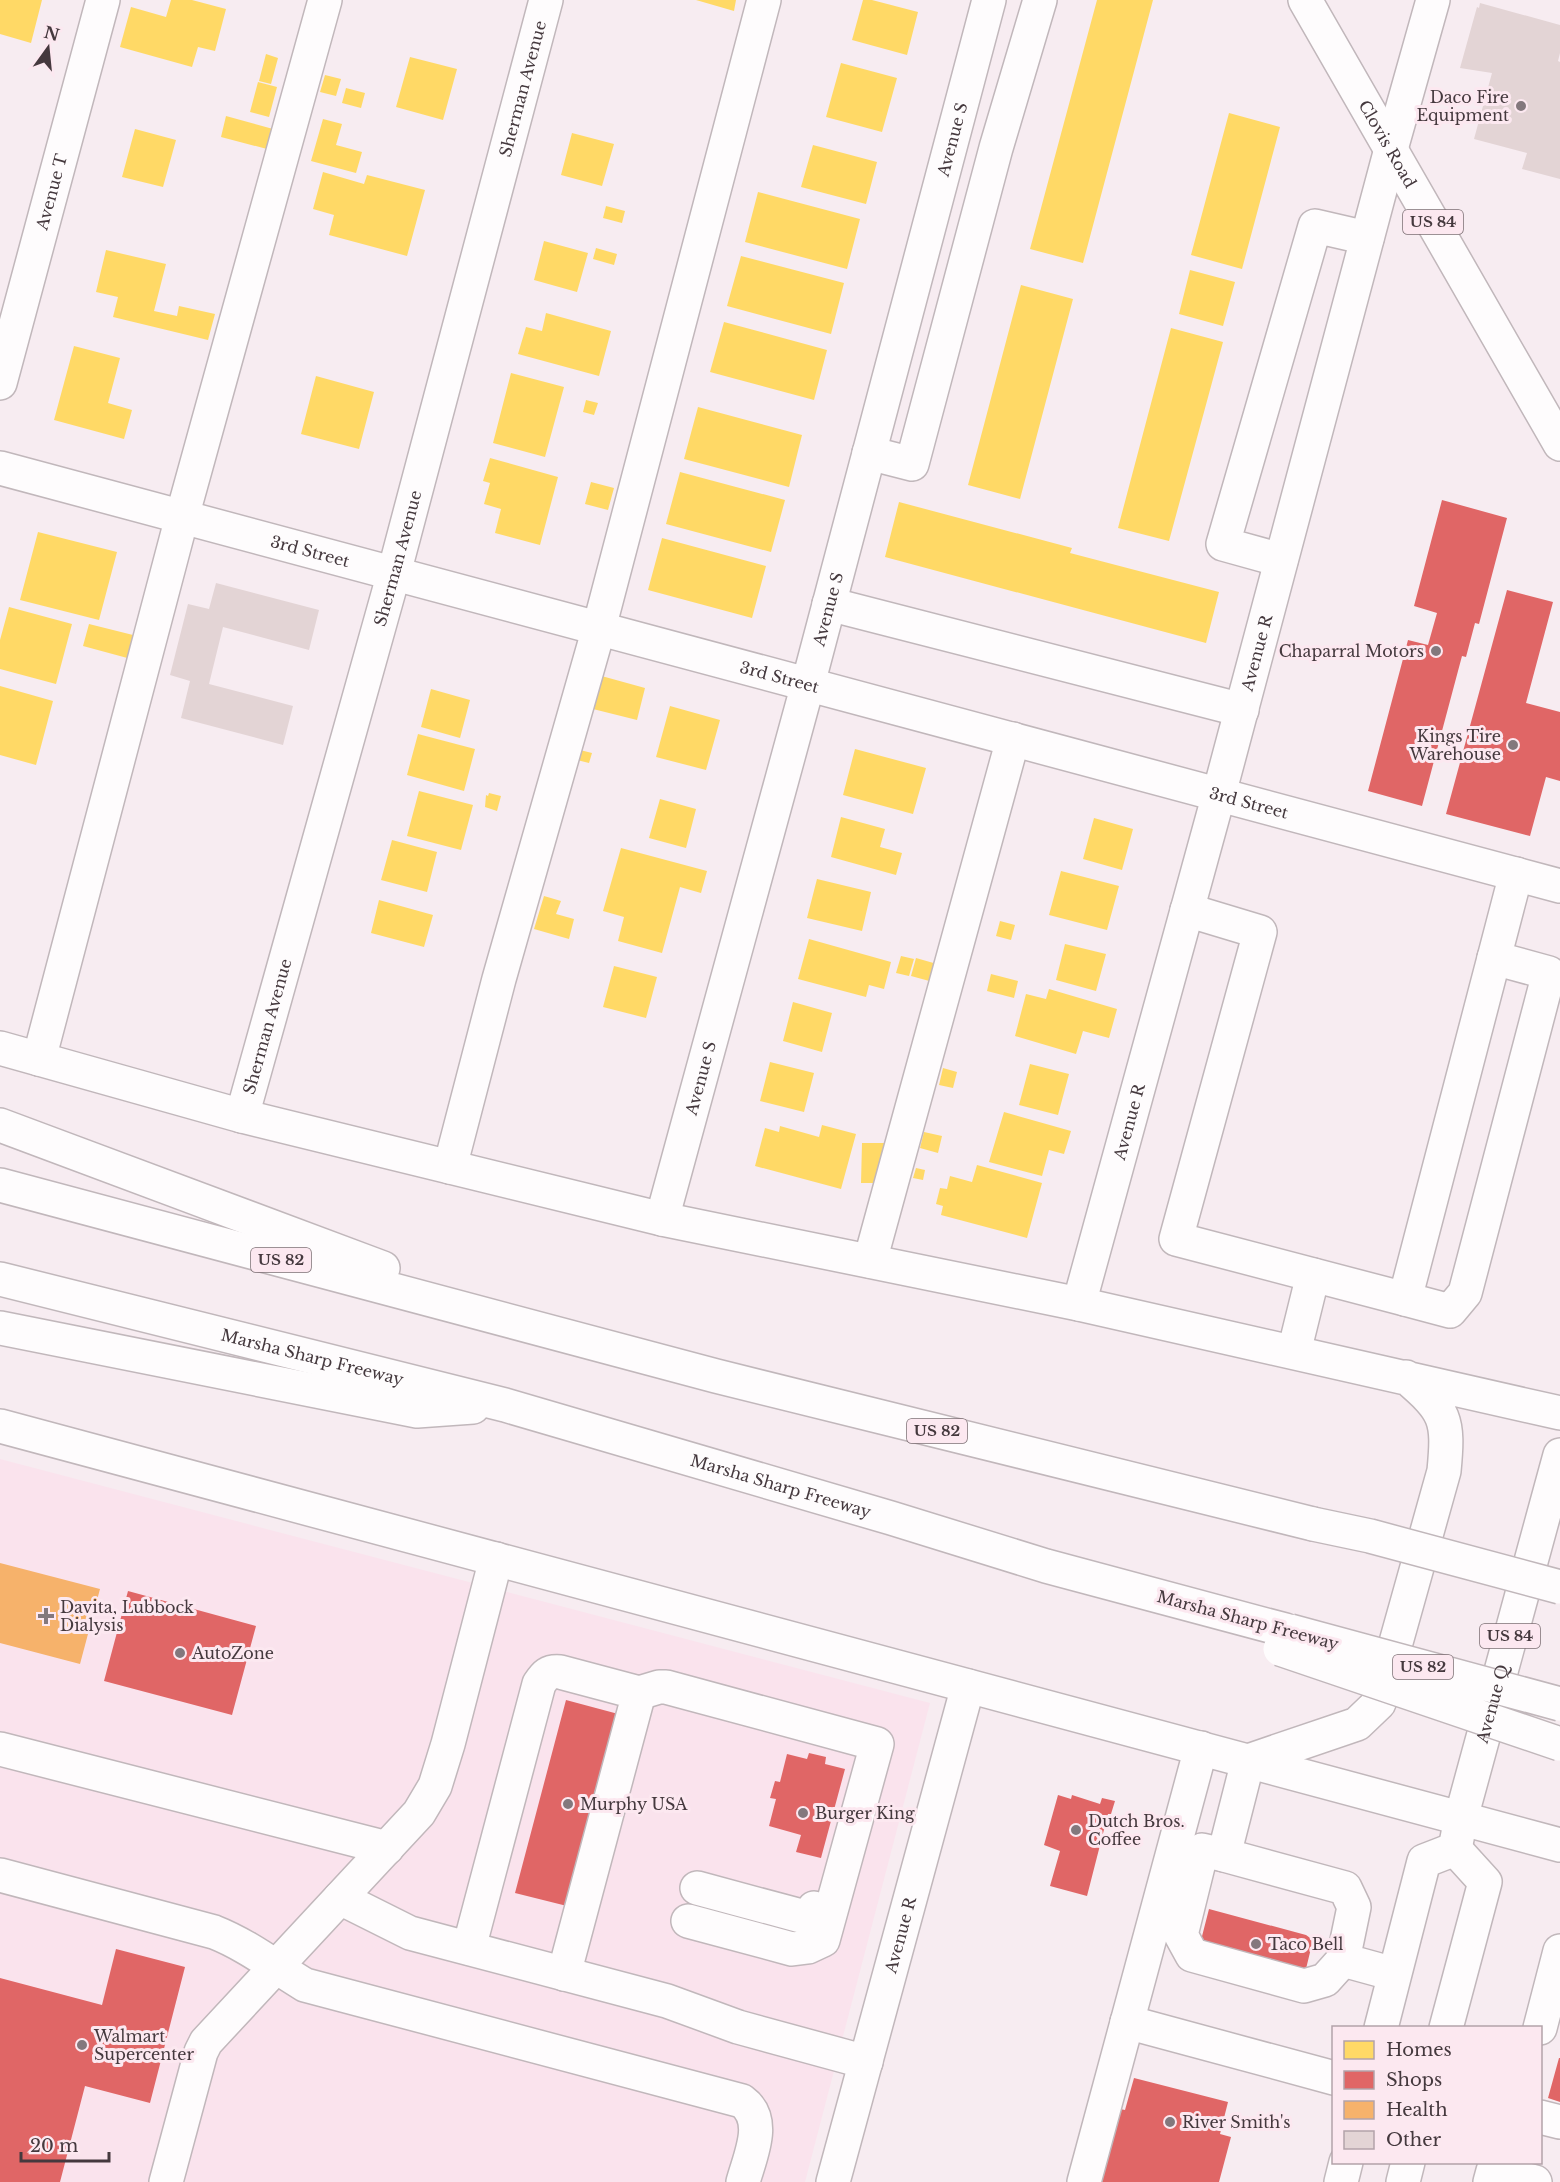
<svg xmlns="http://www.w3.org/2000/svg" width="1560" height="2182" viewBox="0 0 1560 2182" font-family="'Libre Baskerville',serif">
<rect width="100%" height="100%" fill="#f7ecf1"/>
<path fill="#fae3ed" d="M0 1459 930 1703 805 2182H0Z"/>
<path fill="#ffd966" d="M0 0H42L31 43 0 34Z
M171 0H192L226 9 215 51 198 47 192 67 120 47 131 7 166 17Z
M696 0H736L734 11Z
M863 0H872L918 12 907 55 852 40Z
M1097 0H1153L1083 263 1030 249Z
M266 54 278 58 271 84 259 81Z
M410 57 457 69 443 120 396 107Z
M841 63 897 78 882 132 826 117Z
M325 75 341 79 336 96 320 92Z
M258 82 277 87 269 117 250 112Z
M346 88 365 93 361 108 342 103Z
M1229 113 1280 127 1242 269 1191 255Z
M226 116 273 129 267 149 221 137Z
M323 119 342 124 336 145 362 152 356 173 311 161Z
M135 129 176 140 163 187 122 177Z
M572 133 614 144 602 186 561 175Z
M813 145 877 162 866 204 801 187Z
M323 172 364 184 367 175 425 190 407 256 329 235 334 215 313 209Z
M758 192 860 219 847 269 745 242Z
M606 206 625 211 622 223 603 218Z
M544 241 588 253 577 292 534 280Z
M596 248 617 254 614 265 593 259Z
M106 250 166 264 154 311 177 316 179 306 215 314 208 340 113 317 118 297 96 292Z
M741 256 844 283 831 334 727 306Z
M1190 270 1235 282 1223 326 1179 314Z
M1021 285 1073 299 1020 499 968 485Z
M546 313 611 331 599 376 518 354 526 327 542 331Z
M724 322 827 350 814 400 710 372Z
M1171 328 1223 342 1169 541 1118 528Z
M74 346 120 358 108 403 132 410 124 439 54 420Z
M511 373 564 387 545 457 493 443Z
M316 376 374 392 359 449 301 434Z
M586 400 598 403 594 415 583 412Z
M698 407 802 435 789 487 684 459Z
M490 458 558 477 540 545 495 533 501 509 484 504 490 483 483 481Z
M680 472 785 500 771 552 666 524Z
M591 482 614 488 608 510 585 504Z
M899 502 1072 548 1070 553 1219 592 1206 643 885 557Z
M38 532 117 552 99 620 20 600Z
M662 538 766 566 752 618 648 590Z
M9 607 72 624 56 684 0 669V640Z
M89 624 137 636 131 659 83 646Z
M598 675 645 688 637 720 589 708Z
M0 686 53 701 36 765 0 755Z
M431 689 470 700 460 738 421 727Z
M670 706 720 720 706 770 656 757Z
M418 734 475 749 464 791 407 775Z
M855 749 926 768 913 814 843 795Z
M580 750 592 753 589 763 577 760Z
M419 791 473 805 461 850 407 836Z
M489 793 501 796 497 811 485 807 486 795 488 796Z
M660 799 696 809 686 848 649 838Z
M841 817 885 829 880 847 902 853 896 875 831 857Z
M1094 818 1133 829 1122 870 1083 859Z
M392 840 437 852 427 892 381 880Z
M621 848 707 871 701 893 680 887 662 953 618 941 624 917 603 911Z
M1061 871 1119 886 1107 930 1049 915Z
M817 879 871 892 862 931 807 918Z
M544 896 561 901 556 914 574 919 569 939 534 929Z
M379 900 433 915 424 947 371 933Z
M1000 921 1015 925 1011 940 996 936Z
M809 939 891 962 884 989 869 985 866 997 798 979Z
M1065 944 1106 954 1096 991 1056 980Z
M901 956 914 959 909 976 896 973Z
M916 958 937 964 933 982 911 976Z
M614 966 657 977 646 1018 603 1007Z
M991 974 1018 981 1014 998 987 991Z
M1049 989 1117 1009 1109 1038 1083 1031 1076 1054 1015 1036 1026 994 1046 999Z
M793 1002 832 1013 822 1052 783 1041Z
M770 1062 814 1073 804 1112 760 1101Z
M1030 1064 1069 1074 1058 1115 1019 1105Z
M943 1068 957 1072 953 1088 939 1085Z
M1004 1112 1071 1131 1064 1154 1049 1150 1042 1176 989 1162Z
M822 1125 856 1134 841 1189 755 1166 765 1128 779 1132 780 1126 819 1137Z
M924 1132 942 1136 938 1153 920 1148Z
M862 1143H884L883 1183H861Z
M977 1165 1042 1183 1027 1238 941 1215 943 1206 936 1204 940 1188 947 1189 950 1176 972 1182Z
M916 1168 925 1170 923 1180 913 1178Z"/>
<path fill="#e06666" d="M1442 500 1507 518 1479 624 1475 623 1466 657 1462 656 1422 806 1368 791 1408 640 1428 645 1437 613 1414 606Z
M1507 590 1553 602 1526 703 1560 712V781L1546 777 1530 836 1446 814Z
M128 1591 256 1626 232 1715 104 1681Z
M566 1700 622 1715 571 1907 515 1893Z
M809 1753 826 1757 825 1764 845 1769 821 1858 796 1852 801 1835 769 1826 776 1799 770 1798 775 1781 780 1782 787 1754 807 1759Z
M1058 1795 1071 1799 1072 1795 1100 1804 1102 1798 1115 1801 1111 1814H1108L1087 1896 1050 1886 1060 1851 1044 1845Z
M1209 1909 1306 1935 1313 1940 1305 1973 1199 1948Z
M116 1949 185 1967 150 2103 85 2086 60 2182H0V1978L102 2005Z
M1559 2058H1560V2102L1548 2098Z
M1134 2078 1228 2102 1220 2134 1231 2137 1219 2182H1101L1120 2109 1125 2110Z"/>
<path fill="#f6b26b" d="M0 1563 100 1589 80 1664 0 1643Z"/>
<path fill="#e3d4d5" d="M1480 3 1560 25V53L1558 61 1560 62V179L1522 169 1527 153 1474 139 1492 73 1460 68 1477 7 1479 8Z
M216 583 319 610 309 650 223 627 209 684 293 706 283 745 181 718 190 681 170 675 188 604 209 609Z"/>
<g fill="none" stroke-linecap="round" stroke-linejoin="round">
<defs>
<g id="minor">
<path id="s1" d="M0 383 103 0"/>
<path d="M869 453 912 464 996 148 1040 0"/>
<path id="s2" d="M0 468 1560 886"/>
<path d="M1281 560 1223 544 1315 226 1367 238"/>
<path d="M829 604 1242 710"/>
<path d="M1187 910 1260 932 1176 1239 1405 1299 1516 874"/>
<path d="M39 1059 182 517 325 0"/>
<path id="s3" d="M242 1116 394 573 546 0"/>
<path d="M450 1167 499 979 599 628 764 0"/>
<path id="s4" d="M662 1219 808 684 989 0"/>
<path d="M870 1261 1013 739"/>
<path d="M1405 1299 1450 1311 1465 1293 1549 973 1494 958"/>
<path id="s5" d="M1079 1304 1219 794 1391 149 1433 0"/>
<path d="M1294 1352 1313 1275"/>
<path d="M639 1693 659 1687H666L877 1744 823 1940 808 1947 792 1949 688 1921"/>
<path d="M0 1749 387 1848"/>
<path d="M1248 1761 1224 1855 1345 1888 1354 1907 1343 1960 1394 1974"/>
<path d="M1224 1855 1202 1850 1181 1935 1192 1955 1304 1986 1325 1980 1343 1960"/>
<path d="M0 1875 214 1932C247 1945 275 1967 305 1985L742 2101C768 2120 750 2156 743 2182"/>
<path d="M697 1888 801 1916 809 1915 814 1908"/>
<path d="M340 1898 410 1933 667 2001 738 2027 866 2062"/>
<path d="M469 1948 539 1684C545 1675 548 1671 560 1672L639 1693 564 1974"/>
<path d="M1127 2022 1334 2078"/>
<path d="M1540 2028 1560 1951"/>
<path d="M1540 2117 1560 2122"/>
<path d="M166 2182 201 2052 206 2042 419 1813 435 1786 448 1744 496 1559"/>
<path id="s6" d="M833 2182 968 1686"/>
<path d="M1084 2182 1201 1748"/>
<path d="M1490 2182 1493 2171 1535 2182"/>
</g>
<path id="major" d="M0 1048 242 1116 662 1219 1079 1304 1560 1413
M0 1426 1560 1845
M1248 1761 1357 1724 1379 1703 1444 1471C1449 1419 1446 1411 1406 1377"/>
<g id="highway">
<path id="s7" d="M1305 0 1560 444"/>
<path d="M0 1125 383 1268"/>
<path d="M0 1185 716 1376 1313 1524"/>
<path id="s8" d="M0 1279 505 1405 891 1518 1046 1566 1285 1630"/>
<path d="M0 1328 417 1411 473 1407"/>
<path id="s9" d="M1455 1849 1461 1818 1560 1455"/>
<path d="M1381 2028 1424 1861 1455 1849"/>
<path d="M1446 2028 1485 1882 1455 1849"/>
<path d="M1341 2182 1346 2162"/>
<path d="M1403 2182 1408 2162"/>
</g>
</defs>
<use href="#minor" stroke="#c1b7bb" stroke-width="36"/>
<use href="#major" stroke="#c1b7bb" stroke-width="36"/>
<use href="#highway" stroke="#c1b7bb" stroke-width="36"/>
<use href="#minor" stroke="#fefcfd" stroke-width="33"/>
<use href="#major" stroke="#fefcfd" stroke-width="33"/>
<use href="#highway" stroke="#fefcfd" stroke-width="33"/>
<defs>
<path id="highway-bridge" d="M1313 1524 1370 1536 1560 1587
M1290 1631 1560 1704
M1280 1649 1560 1744"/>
</defs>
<use href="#highway-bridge" stroke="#c1b7bb" stroke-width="36" stroke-linecap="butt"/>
<use href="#highway-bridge" stroke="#fefcfd" stroke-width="33"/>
</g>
<g fill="#83787d" stroke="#fce8f0" stroke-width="2">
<circle cx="1521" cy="106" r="6"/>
<circle cx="1436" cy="651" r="6"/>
<circle cx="1513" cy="745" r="6"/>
<path d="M43 1607h6v6h6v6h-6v6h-6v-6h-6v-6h6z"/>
<circle cx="180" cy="1653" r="6"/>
<circle cx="568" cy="1804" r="6"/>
<circle cx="803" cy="1813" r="6"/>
<circle cx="1076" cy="1830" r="6"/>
<circle cx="1256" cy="1944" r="6"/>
<circle cx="82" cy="2045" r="6"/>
<circle cx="1170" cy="2122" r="6"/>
</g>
<g text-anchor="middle" stroke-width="6" stroke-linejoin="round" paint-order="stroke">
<g fill="#fce8f0" stroke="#7c6e73" stroke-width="1.5">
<rect x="1403" y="210" width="60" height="24" rx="4.5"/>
<rect x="251" y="1248" width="60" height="24" rx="4.5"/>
<rect x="907" y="1419" width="60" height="24" rx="4.5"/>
<rect x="1480" y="1624" width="60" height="24" rx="4.5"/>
<rect x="1393" y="1655" width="60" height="24" rx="4.5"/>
</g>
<g font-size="15" font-weight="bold" fill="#45393e">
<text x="1433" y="227">US 84</text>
<text x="281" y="1265">US 82</text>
<text x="937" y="1436">US 82</text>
<text x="1510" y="1641">US 84</text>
<text x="1423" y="1672">US 82</text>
</g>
<g font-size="16" fill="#45393e" stroke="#fce8f0">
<text dy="6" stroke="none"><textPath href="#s3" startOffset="1065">Sherman Avenue</textPath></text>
<text dy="6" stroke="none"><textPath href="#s4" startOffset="1118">Avenue S</textPath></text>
<text dy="6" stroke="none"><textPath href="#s7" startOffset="166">Clovis Road</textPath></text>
<text dy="6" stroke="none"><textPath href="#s1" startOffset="198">Avenue T</textPath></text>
<text dy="6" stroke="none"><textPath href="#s2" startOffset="321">3rd Street</textPath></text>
<text dy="6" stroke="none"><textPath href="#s3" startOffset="579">Sherman Avenue</textPath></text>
<text dy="6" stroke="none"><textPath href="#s4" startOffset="632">Avenue S</textPath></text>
<text dy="6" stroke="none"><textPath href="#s5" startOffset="675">Avenue R</textPath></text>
<text dy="6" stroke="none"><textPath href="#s2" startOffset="807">3rd Street</textPath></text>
<text dy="6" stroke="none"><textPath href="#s2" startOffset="1293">3rd Street</textPath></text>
<text dy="6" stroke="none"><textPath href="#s3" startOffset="93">Sherman Avenue</textPath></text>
<text dy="6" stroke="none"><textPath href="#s4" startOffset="146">Avenue S</textPath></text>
<text dy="6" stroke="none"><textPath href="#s5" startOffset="189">Avenue R</textPath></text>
<text dy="6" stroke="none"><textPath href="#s8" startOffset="322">Marsha Sharp Freeway</textPath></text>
<text dy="6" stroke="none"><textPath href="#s8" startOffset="808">Marsha Sharp Freeway</textPath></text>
<text transform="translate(1248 1620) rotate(15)" y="6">Marsha Sharp Freeway</text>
<text dy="6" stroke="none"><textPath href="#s9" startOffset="150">Avenue Q</textPath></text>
<text dy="6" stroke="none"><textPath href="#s6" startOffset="256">Avenue R</textPath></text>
</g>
<g font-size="16" fill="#45393e" stroke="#fce8f0" text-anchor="start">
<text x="1509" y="103" text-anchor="end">Daco Fire<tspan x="1509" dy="18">Equipment</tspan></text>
<text x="1424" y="657" text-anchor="end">Chaparral Motors</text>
<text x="1501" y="742" text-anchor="end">Kings Tire<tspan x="1501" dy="18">Warehouse</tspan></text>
<text x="60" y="1613">Davita, Lubbock<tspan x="60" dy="18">Dialysis</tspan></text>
<text x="192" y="1659">AutoZone</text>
<text x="580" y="1810">Murphy USA</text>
<text x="815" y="1819">Burger King</text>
<text x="1088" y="1827">Dutch Bros.<tspan x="1088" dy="18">Coffee</tspan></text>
<text x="1268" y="1950">Taco Bell</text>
<text x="94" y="2042">Walmart<tspan x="94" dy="18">Supercenter</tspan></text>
<text x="1182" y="2128">River Smith's</text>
</g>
</g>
<rect x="1332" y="2026" width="210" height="138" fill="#fce8f0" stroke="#b3a2a9" stroke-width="1.5"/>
<rect x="1344" y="2041" width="30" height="18" fill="#ffd966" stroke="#b3a2a9" stroke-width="1.5"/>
<text x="1386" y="2056" font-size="18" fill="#45393e">Homes</text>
<rect x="1344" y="2071" width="30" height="18" fill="#e06666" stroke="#b3a2a9" stroke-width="1.5"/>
<text x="1386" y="2086" font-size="18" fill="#45393e">Shops</text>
<rect x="1344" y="2101" width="30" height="18" fill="#f6b26b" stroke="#b3a2a9" stroke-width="1.5"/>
<text x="1386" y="2116" font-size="18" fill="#45393e">Health</text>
<rect x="1344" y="2131" width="30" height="18" fill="#e3d4d5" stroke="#b3a2a9" stroke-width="1.5"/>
<text x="1386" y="2146" font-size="18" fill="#45393e">Other</text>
<g transform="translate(48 48) rotate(15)" stroke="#fce8f0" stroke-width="4.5" paint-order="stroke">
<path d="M0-4.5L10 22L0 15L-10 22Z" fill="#45393e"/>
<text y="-9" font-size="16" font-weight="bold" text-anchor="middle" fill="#45393e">N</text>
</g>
<path d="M21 2152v9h88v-9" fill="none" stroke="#45393e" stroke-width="3"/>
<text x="30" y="2152" font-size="18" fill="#45393e" stroke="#fce8f0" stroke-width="4.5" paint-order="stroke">20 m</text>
</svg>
